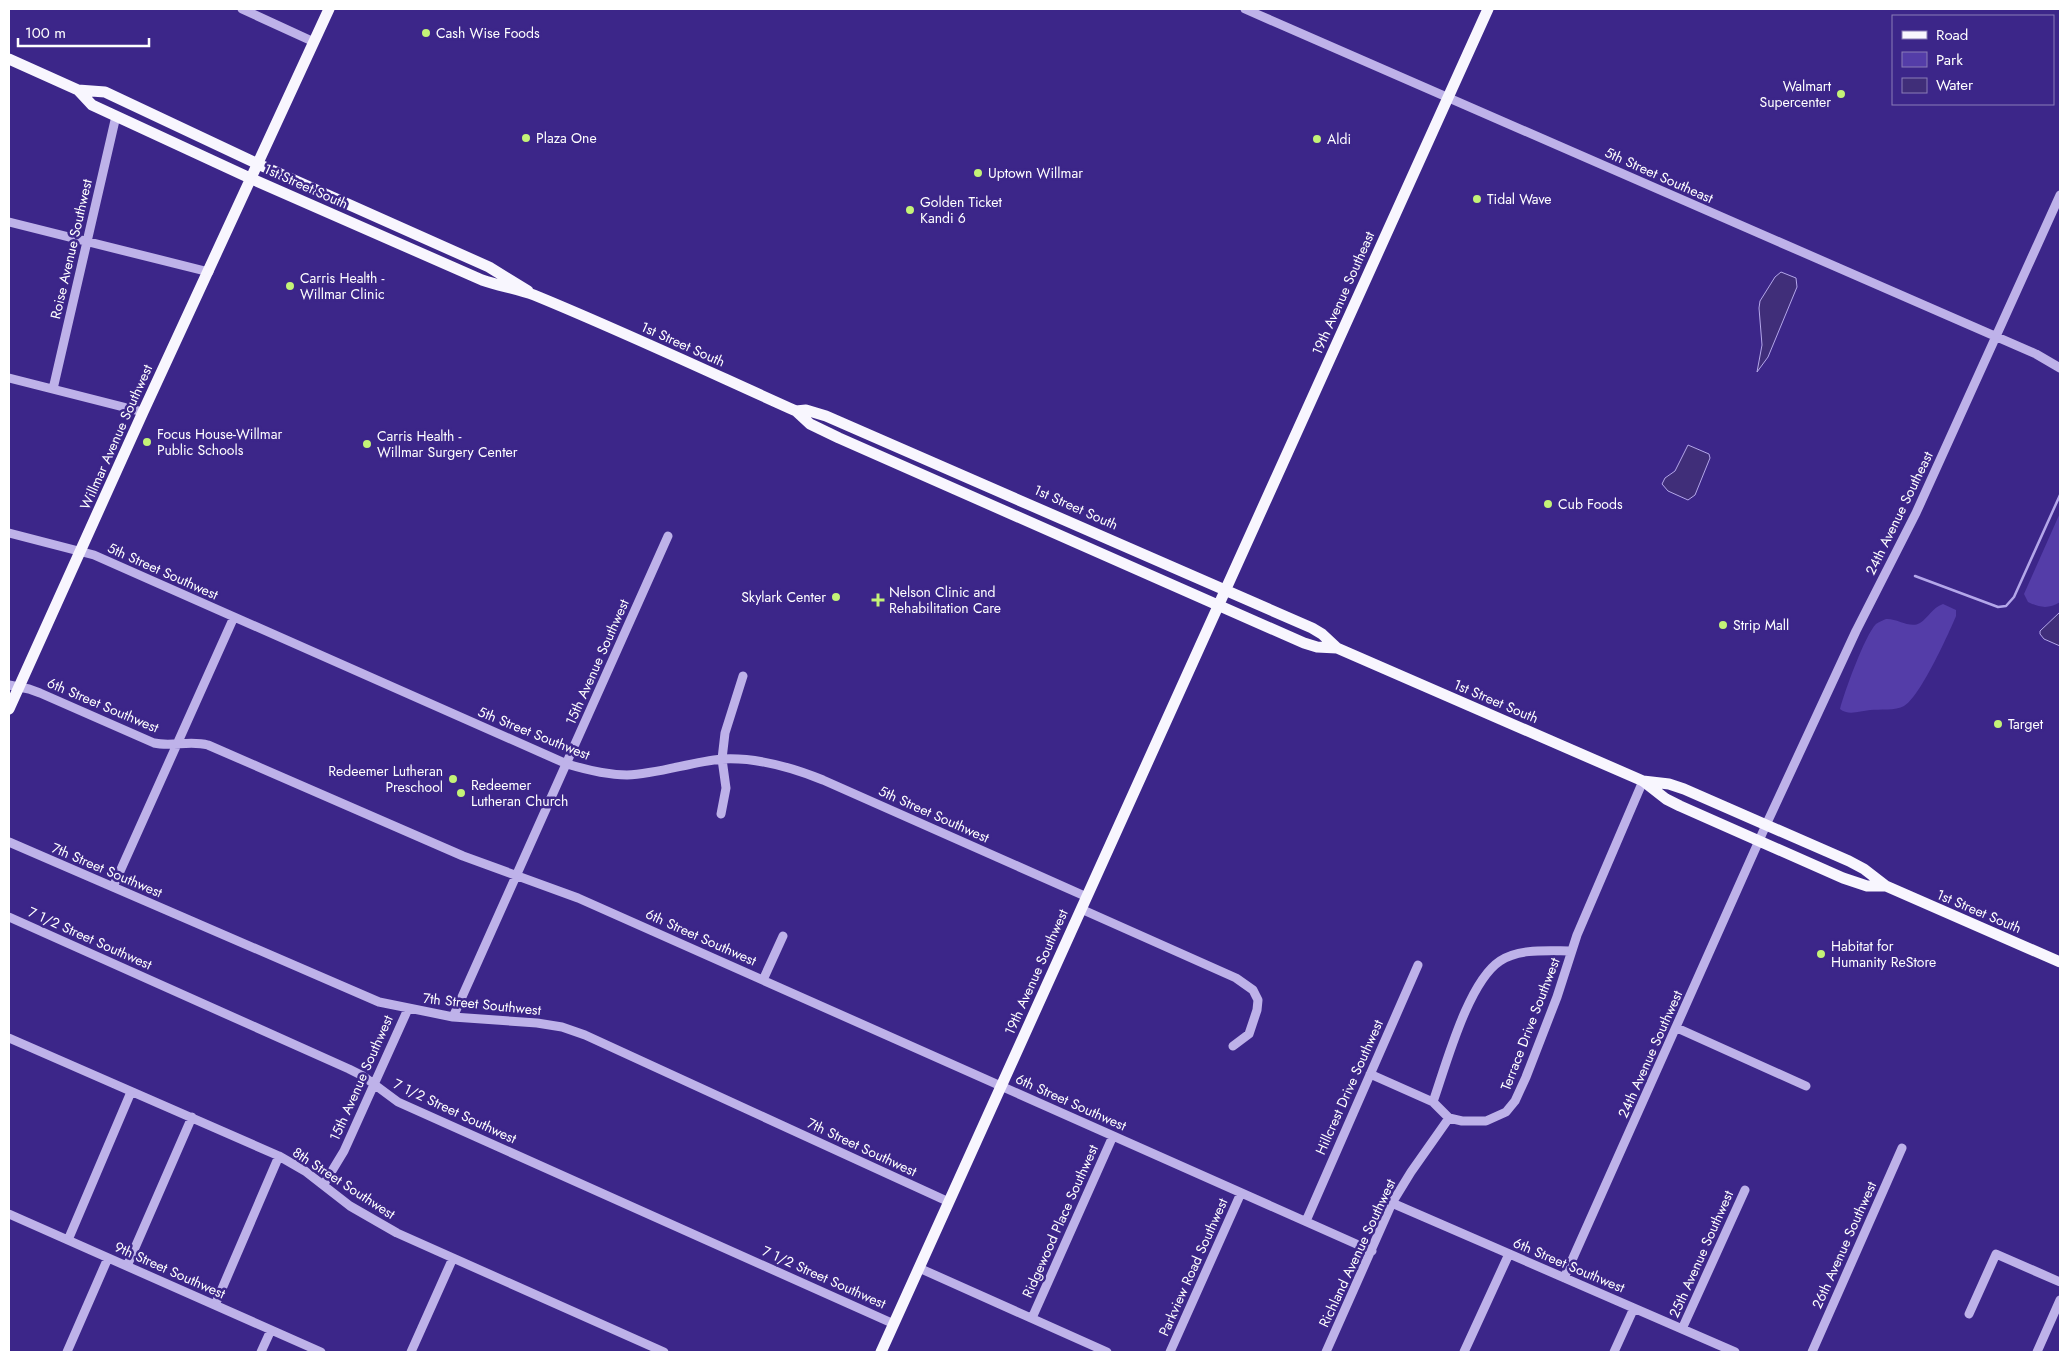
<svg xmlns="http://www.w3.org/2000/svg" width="2069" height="1361" viewBox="0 0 2069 1361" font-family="Jost,sans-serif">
<rect width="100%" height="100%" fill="#3c2689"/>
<path fill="#543da8" d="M2060 513V602C2049 609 2040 608 2028 602L2024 594Z
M1943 604 1956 610V616C1948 635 1920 697 1904 706 1896 711 1879 709 1870 710 1860 711 1848 716 1840 709 1844 693 1865 635 1876 624 1879 622 1883 620 1886 619 1897 618 1910 629 1920 623 1929 617 1932 608 1943 604Z"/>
<path fill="#402e79" stroke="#b4a7ea" d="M1781 272 1796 278 1797 287 1768 357 1757 372 1762 345 1759 308 1760 301 1775 277Z
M1688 445 1709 454 1710 458 1695 495 1688 500 1668 491 1662 484 1665 478 1675 471Z
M2060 612V646L2044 639 2040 634V631Z"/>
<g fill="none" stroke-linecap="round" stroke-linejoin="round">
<path stroke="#b4a7ea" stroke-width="2.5" d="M1915 576 1998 607 2006 606 2014 597 2060 495"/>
<path stroke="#beb2e9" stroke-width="9" d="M242 9 314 42
M1245 9 2036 354 2060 368
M9 222 209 272
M9 378 143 412
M53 389 116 116
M9 533 94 555 567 764C587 770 606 775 627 775 659 774 690 762 722 759 757 757 791 767 823 780L1087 897
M9 685 29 689 40 693 154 743C172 747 190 740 208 745L463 856 578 898 1372 1251
M721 814 726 788 722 759 725 733 743 676
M9 842 379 1002 453 1017 537 1023 562 1027 585 1035 949 1202
M113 887 234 617
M1081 909 1236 978 1253 990 1258 1000 1257 1010 1249 1034 1233 1046
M9 917 349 1069 363 1076 398 1102 894 1324
M763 980 783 936
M453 1017 668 536
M1677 1028 1806 1086
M9 1038 279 1156 305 1171 350 1206 397 1233 664 1352
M1370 1074 1433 1102 1449 1118 1462 1121H1486L1506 1112 1515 1101 1526 1077 1557 997 1577 935 1643 781
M1433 1102C1446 1065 1468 982 1500 961 1519 948 1549 951 1571 951
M324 1184 344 1151 408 1009
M1392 1203 1735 1352
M9 1214 321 1352
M1306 1221 1418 965
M68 1240 131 1092
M127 1266 192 1117
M919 1268 1107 1352
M1564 1278 1766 825 1856 631 1916 513 2060 195
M215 1305 279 1156
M1969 1314 1996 1254 2060 1282
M1032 1318 1113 1136
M1682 1329 1745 1190
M67 1352 108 1258
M261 1352 271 1330
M411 1352 453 1258
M1170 1352 1241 1193
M1326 1352 1392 1203 1411 1172 1449 1118
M1464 1352 1509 1254
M1614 1352 1634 1308
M1812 1352 1902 1148
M2037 1352 2060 1300"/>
<path stroke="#f8f6fe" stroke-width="11" d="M9 59 78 90 105 92 258 164 489 267 528 291
M78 90 92 105 252 179 482 280C499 286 519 289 534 295 622 331 709 372 796 411L810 424 839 438 1304 643 1317 647 1337 648
M796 411 806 410 826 416 1312 628 1322 634 1337 648 1643 781 1666 799 1680 806 1843 878 1867 886H1886
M9 709 143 412 329 9
M1643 781 1669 784 1684 789 1849 861 1864 869 1886 886 2060 962
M881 1352 1488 9"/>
</g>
<g fill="#c4f377" stroke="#3c2689" stroke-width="2">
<circle cx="426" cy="33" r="5"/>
<circle cx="1841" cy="94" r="5"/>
<circle cx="526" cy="138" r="5"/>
<circle cx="1317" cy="139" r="5"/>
<circle cx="978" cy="173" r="5"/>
<circle cx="1477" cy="199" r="5"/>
<circle cx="910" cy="210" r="5"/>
<circle cx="290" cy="286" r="5"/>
<circle cx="147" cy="442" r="5"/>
<circle cx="367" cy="444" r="5"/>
<circle cx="1548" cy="504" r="5"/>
<circle cx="836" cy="597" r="5"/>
<path d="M875.5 592.5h5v5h5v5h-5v5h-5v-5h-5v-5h5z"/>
<circle cx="1723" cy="625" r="5"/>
<circle cx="1998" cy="724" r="5"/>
<circle cx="453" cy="779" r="5"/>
<circle cx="461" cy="793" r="5"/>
<circle cx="1821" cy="954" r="5"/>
</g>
<g text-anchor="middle" stroke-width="5" stroke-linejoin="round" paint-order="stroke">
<g font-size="14" fill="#fff" stroke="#3c2689" text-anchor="start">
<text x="436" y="38">Cash Wise Foods</text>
<text x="1831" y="91" text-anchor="end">Walmart<tspan x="1831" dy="16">Supercenter</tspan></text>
<text x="536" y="143">Plaza One</text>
<text x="1327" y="144">Aldi</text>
<text x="988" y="178">Uptown Willmar</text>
<text x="1487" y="204">Tidal Wave</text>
<text x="920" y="207">Golden Ticket<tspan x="920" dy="16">Kandi 6</tspan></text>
<text x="300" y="283">Carris Health -<tspan x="300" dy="16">Willmar Clinic</tspan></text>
<text x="157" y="439">Focus House-Willmar<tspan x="157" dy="16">Public Schools</tspan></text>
<text x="377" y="441">Carris Health -<tspan x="377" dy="16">Willmar Surgery Center</tspan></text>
<text x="1558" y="509">Cub Foods</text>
<text x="889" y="597">Nelson Clinic and<tspan x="889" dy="16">Rehabilitation Care</tspan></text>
<text x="826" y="602" text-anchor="end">Skylark Center</text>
<text x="1733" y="630">Strip Mall</text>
<text x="2008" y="729">Target</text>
<text x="443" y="776" text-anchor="end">Redeemer Lutheran<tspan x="443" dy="16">Preschool</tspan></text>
<text x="471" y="790">Redeemer<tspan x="471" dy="16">Lutheran Church</tspan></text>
<text x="1831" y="951">Habitat for<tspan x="1831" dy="16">Humanity ReStore</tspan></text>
</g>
<g font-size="14" fill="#fff" stroke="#3c2689">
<text transform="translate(1659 175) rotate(24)" y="5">5th Street Southeast</text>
<text transform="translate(306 186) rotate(24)" y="5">1st Street South</text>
<text transform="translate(71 249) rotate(-77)" y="5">Roise Avenue Southwest</text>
<text transform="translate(1343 293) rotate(-66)" y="5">19th Avenue Southeast</text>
<text transform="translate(683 344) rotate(24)" y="5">1st Street South</text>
<text transform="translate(116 437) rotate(-66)" y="5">Willmar Avenue Southwest</text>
<text transform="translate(1076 507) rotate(24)" y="5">1st Street South</text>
<text transform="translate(1899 513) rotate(-64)" y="5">24th Avenue Southeast</text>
<text transform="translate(163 571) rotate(24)" y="5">5th Street Southwest</text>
<text transform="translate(597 662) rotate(-66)" y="5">15th Avenue Southwest</text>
<text transform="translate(1496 701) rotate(23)" y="5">1st Street South</text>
<text transform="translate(103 705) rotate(23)" y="5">6th Street Southwest</text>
<text transform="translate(534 733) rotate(22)" y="5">5th Street Southwest</text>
<text transform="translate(934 814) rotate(24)" y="5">5th Street Southwest</text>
<text transform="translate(107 870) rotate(23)" y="5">7th Street Southwest</text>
<text transform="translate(1979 911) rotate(23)" y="5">1st Street South</text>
<text transform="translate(701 937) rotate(24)" y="5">6th Street Southwest</text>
<text transform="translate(90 938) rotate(24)" y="5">7 1/2 Street Southwest</text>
<text transform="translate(1036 972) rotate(-66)" y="5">19th Avenue Southwest</text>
<text transform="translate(482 1004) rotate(6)" y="5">7th Street Southwest</text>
<text transform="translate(1530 1024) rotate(-69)" y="5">Terrace Drive Southwest</text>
<text transform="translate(1650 1054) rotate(-66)" y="5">24th Avenue Southwest</text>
<text transform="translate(361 1078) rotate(-66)" y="5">15th Avenue Southwest</text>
<text transform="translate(1349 1087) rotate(-66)" y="5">Hillcrest Drive Southwest</text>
<text transform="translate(1071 1102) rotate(24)" y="5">6th Street Southwest</text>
<text transform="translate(455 1111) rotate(25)" y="5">7 1/2 Street Southwest</text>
<text transform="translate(862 1147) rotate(25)" y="5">7th Street Southwest</text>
<text transform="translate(344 1183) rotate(33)" y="5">8th Street Southwest</text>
<text transform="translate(1060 1221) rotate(-66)" y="5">Ridgewood Place Southwest</text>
<text transform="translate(1844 1245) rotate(-66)" y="5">26th Avenue Southwest</text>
<text transform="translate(1357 1253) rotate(-65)" y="5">Richland Avenue Southwest</text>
<text transform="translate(1701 1254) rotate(-66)" y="5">25th Avenue Southwest</text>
<text transform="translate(1569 1265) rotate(23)" y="5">6th Street Southwest</text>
<text transform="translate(1193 1267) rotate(-66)" y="5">Parkview Road Southwest</text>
<text transform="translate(170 1270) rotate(24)" y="5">9th Street Southwest</text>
<text transform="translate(824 1277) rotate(24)" y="5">7 1/2 Street Southwest</text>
</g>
</g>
<rect width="2069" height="1361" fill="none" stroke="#ffffff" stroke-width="20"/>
<rect x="1892" y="15" width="162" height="90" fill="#3c2689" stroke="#8a7db8"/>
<rect x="1902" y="31" width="25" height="8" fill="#f8f6fe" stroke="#8a7db8"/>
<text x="1936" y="40" font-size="15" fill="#ffffff">Road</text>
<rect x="1902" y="52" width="25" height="15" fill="#543da8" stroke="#8a7db8"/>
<text x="1936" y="65" font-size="15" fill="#ffffff">Park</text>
<rect x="1902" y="78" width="25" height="15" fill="#402e79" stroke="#8a7db8"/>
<text x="1936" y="90" font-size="15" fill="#ffffff">Water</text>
<path d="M18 38v8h131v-8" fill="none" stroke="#ffffff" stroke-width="2.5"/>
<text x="25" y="38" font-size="15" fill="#ffffff" stroke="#3c2689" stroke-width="4" paint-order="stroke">100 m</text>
</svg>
